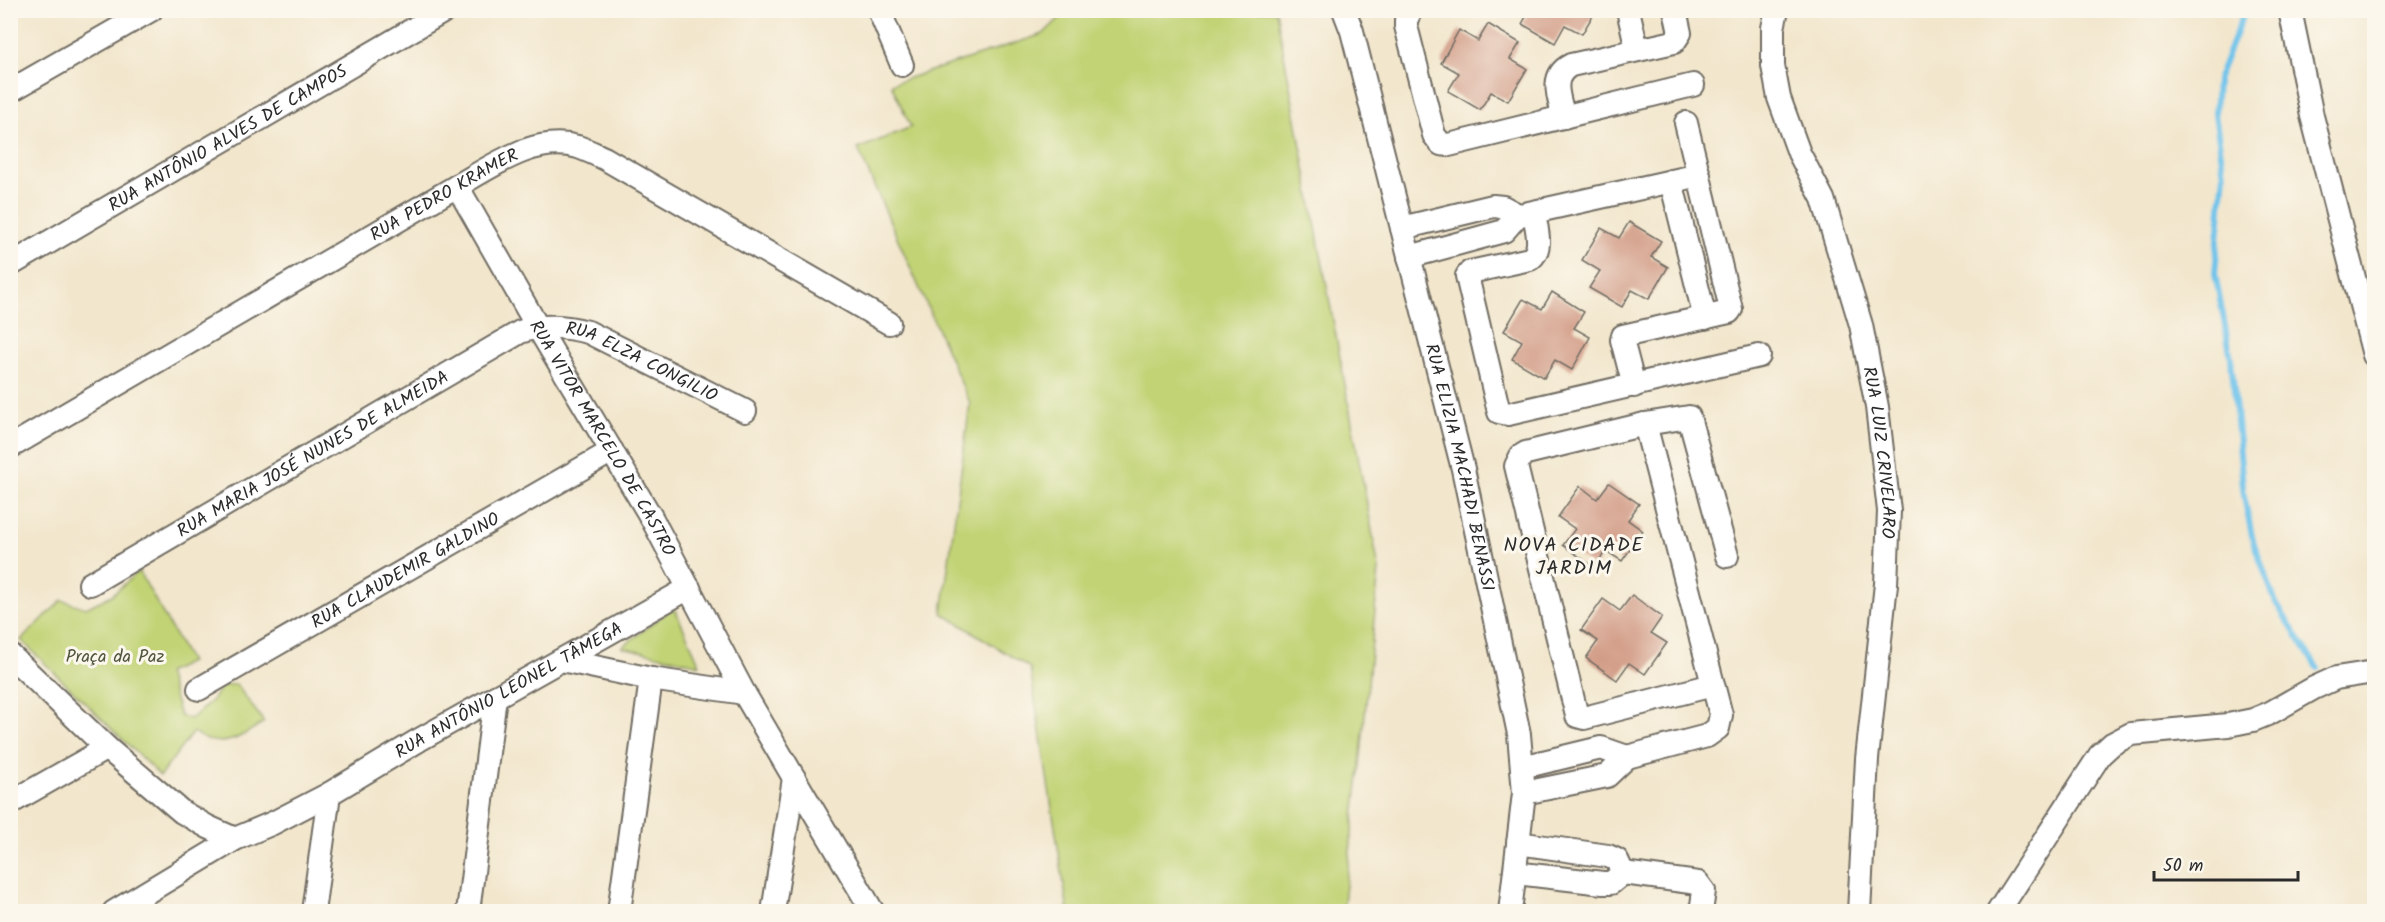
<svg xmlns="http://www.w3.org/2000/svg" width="2385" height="922" viewBox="0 0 2385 922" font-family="Kalam,sans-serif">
<rect width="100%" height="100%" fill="#fbf7ec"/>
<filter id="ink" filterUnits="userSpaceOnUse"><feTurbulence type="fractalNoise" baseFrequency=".0167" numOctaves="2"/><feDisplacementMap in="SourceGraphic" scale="12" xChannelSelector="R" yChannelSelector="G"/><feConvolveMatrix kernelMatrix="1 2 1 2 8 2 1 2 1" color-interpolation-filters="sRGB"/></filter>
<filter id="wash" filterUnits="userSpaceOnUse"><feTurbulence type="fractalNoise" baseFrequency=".008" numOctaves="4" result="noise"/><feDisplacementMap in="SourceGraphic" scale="24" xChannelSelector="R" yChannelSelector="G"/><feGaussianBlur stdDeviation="1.35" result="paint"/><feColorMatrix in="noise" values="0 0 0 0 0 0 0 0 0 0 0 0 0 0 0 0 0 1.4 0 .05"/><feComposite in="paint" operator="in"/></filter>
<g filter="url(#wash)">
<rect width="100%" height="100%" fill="#f2e6cc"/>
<path fill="#c1d375" stroke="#767f50" stroke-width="1.5" d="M1068 10 1276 11 1379 569 1360 766 1343 911H1068L1030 668 942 613 970 403 858 149 911 127 891 84 1043 34Z
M139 571 190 662 167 673 180 716 191 719 213 699 221 686 236 684 264 722C239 738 221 752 193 732L160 776 21 640 62 600 86 608 112 595Z
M674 607 700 665 622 647Z"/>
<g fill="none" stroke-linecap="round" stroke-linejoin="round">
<path stroke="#6ec3eb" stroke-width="6" d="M2245 10 2217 80 2215 114 2224 174 2215 273 2231 358 2244 496 2253 541 2276 603 2317 668"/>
</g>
<g id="blocks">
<path fill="#d09882" d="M1530 10H1596L1582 34 1565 25 1555 43 1522 24Z
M1488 24 1520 43 1510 59 1527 69 1508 101 1491 92 1480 110 1448 91 1459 73 1441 63 1459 30 1478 41Z
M1629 222 1661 241 1651 257 1668 267 1649 299 1632 290 1622 307 1589 288 1600 271 1582 260 1601 228 1619 238Z
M1552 292 1584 312 1574 328 1590 337 1572 370 1555 360 1544 378 1512 359 1522 341 1504 331 1523 299 1542 309Z
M1609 483 1639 504 1628 520 1643 531 1622 561 1606 551 1594 567 1563 545 1575 529 1558 517 1580 486 1597 499Z
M1632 595 1662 617 1651 633 1667 643 1645 674 1629 663 1617 680 1586 658 1598 641 1581 630 1603 599 1620 611Z"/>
</g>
</g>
<g filter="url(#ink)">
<use href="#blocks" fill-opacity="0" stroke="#716c63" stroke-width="1.5"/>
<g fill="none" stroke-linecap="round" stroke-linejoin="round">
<defs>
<g id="minor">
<path d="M879 10 902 65"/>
<path id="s1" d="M1344 10 1352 31 1463 469 1519 734 1524 793 1510 912"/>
<path d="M1411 10 1406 20V26L1434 135 1441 144 1449 145 1693 85"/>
<path d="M1628 10 1637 49"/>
<path id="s2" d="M1777 10 1773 28V66L1779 98 1799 153 1823 199 1861 325 1877 407 1889 511 1886 584 1867 759 1859 912"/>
<path d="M2290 10 2312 116 2374 355"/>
<path d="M10 91 151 10"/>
<path d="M1564 117C1559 98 1549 76 1571 65L1674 42 1680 33 1675 10"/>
<path d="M1671 181 1705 318"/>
<path id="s3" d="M457 186 537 326 651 517 744 693 873 912"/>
<path d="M1534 213C1536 228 1544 249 1530 259L1470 272 1467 276 1499 412 1508 414 1759 356"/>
<path d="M1520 215 1699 175"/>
<path d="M1402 228 1493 206 1503 207 1518 215 1504 231 1409 257"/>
<path id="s4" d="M10 265 446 10"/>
<path d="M1634 386 1622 340 1623 336 1729 312 1731 309 1686 123"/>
<path id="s5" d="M10 447 457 186C493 166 534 135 578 147 587 150 595 154 604 158L889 323"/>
<path id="s6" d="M90 584 520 332C543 324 564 326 588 332L745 411"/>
<path d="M10 655 107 748 182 812 208 827 235 839"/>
<path d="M562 660 651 679 744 693"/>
<path d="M1713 685 1584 718 1577 716 1516 466 1521 456 1526 453 1645 424 1689 417 1727 556"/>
<path id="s7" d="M199 689 612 451"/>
<path d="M1627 757 1707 736 1718 728 1721 715 1645 424"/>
<path d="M1522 765 1535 764 1601 748 1627 757 1607 776 1524 793"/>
<path d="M10 803 107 748"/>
<path d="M1515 873 1603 883H1611L1623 873 1617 860 1608 856 1518 843"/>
<path d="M1623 873 1698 883 1704 891 1701 912"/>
<path id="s8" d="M114 912 235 839 273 823 329 794 419 740 689 588"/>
<path d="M313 912 329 794"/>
<path d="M468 912 495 697"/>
<path d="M619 912 651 679"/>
<path d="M773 912 794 778"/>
<path d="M1998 912 2100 755 2112 744 2131 734 2228 725 2253 720 2270 713 2314 688 2336 678 2374 672"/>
</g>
</defs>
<use href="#minor" stroke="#716c63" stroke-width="26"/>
<use href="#minor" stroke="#fff" stroke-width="22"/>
</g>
</g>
<g text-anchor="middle" stroke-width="6" stroke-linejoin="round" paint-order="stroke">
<g font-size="18" fill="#2b2b2b" stroke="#fbf7ec">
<text dy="6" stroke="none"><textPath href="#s4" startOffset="252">RUA ANTÔNIO ALVES DE CAMPOS</textPath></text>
<text dy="6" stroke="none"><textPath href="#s5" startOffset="502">RUA PEDRO KRAMER</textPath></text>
<text dy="6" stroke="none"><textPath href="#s6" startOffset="628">RUA ELZA CONGILIO</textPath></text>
<text dy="6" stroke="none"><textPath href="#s3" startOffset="291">RUA VITOR MARCELO DE CASTRO</textPath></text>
<text dy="6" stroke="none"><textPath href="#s6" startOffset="258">RUA MARIA JOSÉ NUNES DE ALMEIDA</textPath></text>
<text dy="6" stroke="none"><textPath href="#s2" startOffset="460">RUA LUIZ CRIVELARO</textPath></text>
<text dy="6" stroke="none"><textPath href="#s1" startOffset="472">RUA ELIZIA MACHADI BENASSI</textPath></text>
<text dy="6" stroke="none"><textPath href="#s7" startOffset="238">RUA CLAUDEMIR GALDINO</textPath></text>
<text dy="6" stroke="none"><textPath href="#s8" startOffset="453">RUA ANTÔNIO LEONEL TÂMEGA</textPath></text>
</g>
<g font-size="18" fill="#50553e" stroke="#fbf7ec">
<text x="115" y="662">Praça da Paz</text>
</g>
<g font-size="20" letter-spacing="1.5" fill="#2b2b2b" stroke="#fbf7ec">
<text x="1574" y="551">NOVA CIDADE<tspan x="1574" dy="23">JARDIM</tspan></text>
</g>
</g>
<rect width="2385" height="922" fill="none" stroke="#fbf7ec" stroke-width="36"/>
<path d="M2154 871v9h144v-9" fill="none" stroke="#2b2b2b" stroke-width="3"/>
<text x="2163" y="871" font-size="18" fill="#2b2b2b" stroke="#fbf7ec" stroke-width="4.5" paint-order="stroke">50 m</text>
</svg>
